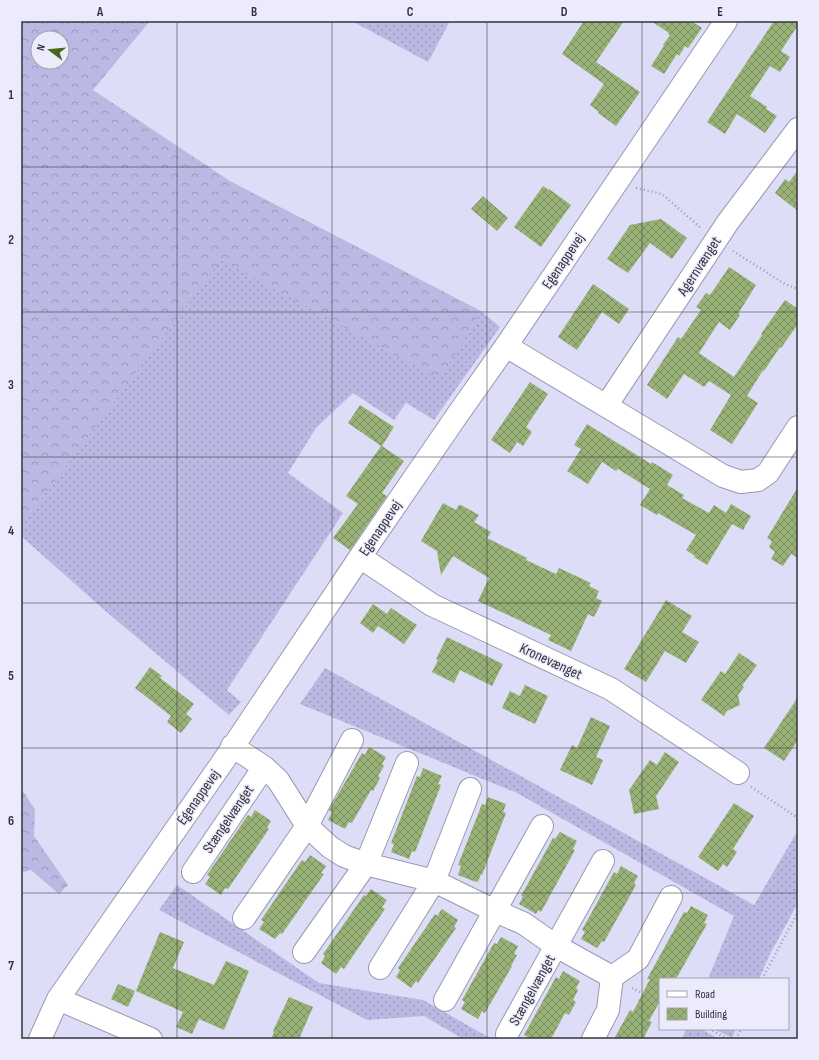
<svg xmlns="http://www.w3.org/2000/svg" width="819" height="1060" viewBox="0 0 819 1060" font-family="'Sofia Sans Condensed',sans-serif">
<defs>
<pattern id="grass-dots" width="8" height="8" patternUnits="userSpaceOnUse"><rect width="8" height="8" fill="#bbb9e3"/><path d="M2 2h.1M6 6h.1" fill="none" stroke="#9997b9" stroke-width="1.8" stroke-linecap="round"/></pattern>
<pattern id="forest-crowns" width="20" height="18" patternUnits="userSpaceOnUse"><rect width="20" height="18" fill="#bbb9e3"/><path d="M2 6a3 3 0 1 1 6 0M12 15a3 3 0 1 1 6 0" fill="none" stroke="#9997b9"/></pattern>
<pattern id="building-cross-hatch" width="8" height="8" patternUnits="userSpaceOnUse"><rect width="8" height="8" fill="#97b176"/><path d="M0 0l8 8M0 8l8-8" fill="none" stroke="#7c9162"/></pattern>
</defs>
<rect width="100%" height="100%" fill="#deddf7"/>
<path fill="url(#grass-dots)" d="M352 21H450L428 62Z
M221 259 440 378 481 311 500 327 434 420 406 403 394 420 353 393 316 428 288 473 343 513 227 690 241 702 229 715 102 608 21 536V526L23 523Z
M325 668 754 905 798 830V903L770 954 759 979H708L734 916 517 793 300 704Z
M177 885 319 983 423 1000 492 1039H463L424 1016 367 1020 159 910Z
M686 1029H701L719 1039H682Z
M714 1029H736L732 1038Z"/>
<path fill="url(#forest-crowns)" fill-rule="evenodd" d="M21 21H150L93 90 230 181 481 311 440 379 221 260 21 526ZM38 38H62V62H38Z
M21 790 23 791 35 810 34 836 68 885 59 894 31 870 21 873Z"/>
<path fill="url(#building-cross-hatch)" d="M584 21H624L596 62 640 92 616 126 598 113 599 112 590 105 604 84 562 54Z
M651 21H691L702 28 688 48 685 46 679 56 677 54 664 74 651 66 664 46 663 45 670 35 668 34 669 33Z
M774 21H798V25L781 51 790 57 780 72 770 66 750 96 767 107 766 109 777 116 765 133 737 114 725 134 707 122Z
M798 170V211L775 193 785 179 789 182Z
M543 186 549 190V189L571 205 541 247 514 227Z
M483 196 508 218 497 231 471 209Z
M661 219 687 238 672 259 650 243 628 273 607 259 630 225Z
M729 267 756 285 738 314 740 315 730 330 719 322 699 353 734 377 762 335 761 334 785 300 798 309V324L781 348 780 347 764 371 763 370 747 396 758 403 732 444 710 430 731 395 709 381 704 387 684 374 667 399 647 385 678 337 681 339 701 310 696 307 706 293 710 295Z
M593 284 629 309 619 324 602 312 577 350 558 337Z
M530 382 548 394 526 427 532 432 523 446 517 442 510 453 491 440Z
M360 405 394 427 382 446 404 461 382 493 387 496 350 550 333 538 358 504 346 496 381 446 348 423Z
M587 424 651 464 652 462 673 475 667 485 684 495 682 498 709 513 714 505 726 513 731 504 751 516 743 530 732 524 707 565 694 557 695 556 686 550 696 535 658 513 657 515 640 505 650 489 618 469 616 471 602 462 588 484 567 471 581 449 574 445Z
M798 487V558L791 554 783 566 771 559 775 552 769 547 772 541 767 538Z
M443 503 456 510 459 505H461L479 515 474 522 491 532 487 538 527 558 526 560 556 574 559 568 591 583 589 586 599 591 596 598 602 601 594 617 588 614 571 651 548 640 551 635 478 601 489 578 453 556 441 575 437 551 421 541Z
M666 600 692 616 682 632 699 642 686 663 665 651 646 682 624 669Z
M373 604 387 614 391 608 417 625 404 644 378 626 373 633 360 623Z
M447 637 503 664 492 686 460 670 454 683 432 672 438 660 436 659Z
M739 653 757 665 742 686 744 687 738 695 740 705 727 711 724 716 701 700 721 671 725 674Z
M150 667 162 676 160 678 194 704 186 714 192 719 181 733 167 722 171 716 135 688Z
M525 685 548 696 535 724 502 708 510 691 520 696Z
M798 697V740L784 761 764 748Z
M591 717 610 726 596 757 603 760 592 785 560 770 572 745 577 748Z
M369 747 386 757 382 764 384 766 378 776 380 778 373 791 371 790 352 823 349 822 345 829 328 820 332 812 329 810 362 753 365 755Z
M665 752 679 762 656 796 659 809 634 814 629 790 650 760 657 765Z
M423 768 442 776 438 784 441 785 419 842 415 852 412 851 409 859 391 852 394 844 391 843 417 776 420 777Z
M488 797 506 804 503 812 506 813 482 875 481 874 478 882 476 881V882L458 875 461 866 458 865 482 804 485 805Z
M734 803 754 816 733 849 737 852 727 867 723 864 718 871 698 857Z
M255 810 271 821 267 828 269 829 228 889 225 888 221 895 205 884 210 877 207 875 248 815 251 817Z
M560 832 577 841 573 849 575 850 541 912 538 910 536 914 519 904 523 897 521 896 553 838 555 839Z
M310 855 326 866 321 873 324 874 282 934 280 933 275 939 259 929 264 922 261 920 302 860 305 862Z
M621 866 638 876 634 883 636 885 604 942 602 941 597 948 581 939 585 932 582 930 614 872 617 874Z
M371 889 387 900 382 907 385 909 344 969 341 967 336 974 321 963 325 956 323 954 364 895 366 896Z
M691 906 708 915 704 923 707 924 676 979H660V1001L649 1021 652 1022 643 1039H614L630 1010 633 1012 650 979H647L684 912 687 913Z
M442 909 458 920 454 927 456 928 418 983 416 981 411 988 396 977 400 970 398 968 435 914 437 916Z
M160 932 184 942 173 968 214 985 226 961 249 971 224 1030 199 1019 192 1034 176 1027 183 1012 136 991Z
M501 937 518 946 514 954 517 955 511 966H512L485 1013 482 1011 478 1019 461 1009 465 1002 462 1000 494 943 497 944Z
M563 971 580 981 576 988 578 990 573 1000 576 1002 569 1015 565 1013 551 1039H532L524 1035 556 977 559 979Z
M118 984 135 991 128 1007 111 999Z
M289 997 313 1007 299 1039H271L274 1032 273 1031Z"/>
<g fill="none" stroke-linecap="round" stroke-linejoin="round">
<defs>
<path id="minor" d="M506 346 723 476 741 482 758 480 768 473 798 427
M606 406 728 222 798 129
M360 557 432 605 611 689 738 773
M232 746 264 767 278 780 307 826 330 847 344 856 366 864 434 881 495 911 523 923 556 946 612 977
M193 872 264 767
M244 918 307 826 352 740
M304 952 366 864 407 763
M380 968 434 881 470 789
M58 999 151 1039
M445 1000 542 826
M507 1034 603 861
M40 1039 58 999 222 763 360 557 458 414 506 346 726 21
M593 1039 608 1010 612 977 638 959 671 897"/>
</defs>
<use href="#minor" stroke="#9a99b2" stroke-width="24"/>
<path stroke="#9a99ad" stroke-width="2.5" stroke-dasharray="1 3" stroke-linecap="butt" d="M636 188 662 194 701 228
M733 251 785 284 798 289
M751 787 798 818
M762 979 798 912
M632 988 660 1003
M709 1029 728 1039
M736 1039 741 1029"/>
<use href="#minor" stroke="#fff" stroke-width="22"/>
</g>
<path fill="none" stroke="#33333d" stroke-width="1" stroke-opacity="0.55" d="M177 21V1039M332 21V1039M487 21V1039M642 21V1039M21 167H798M21 312H798M21 457H798M21 603H798M21 748H798M21 893H798"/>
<g text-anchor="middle" stroke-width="3" stroke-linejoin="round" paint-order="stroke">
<g font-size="15" fill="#33333d" stroke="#ecebfb">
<text transform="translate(563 261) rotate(-56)" y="5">Egenappevej</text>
<text transform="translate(699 266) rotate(-57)" y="5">Agernvænget</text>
<text transform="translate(380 528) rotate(-56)" y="5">Egenappevej</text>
<text transform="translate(551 661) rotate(25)" y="5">Kronevænget</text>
<text transform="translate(198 797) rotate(-55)" y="5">Egenappevej</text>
<text transform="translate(228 819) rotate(-56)" y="5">Stængelvænget</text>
<text transform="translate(532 990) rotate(-61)" y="5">Stængelvænget</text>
</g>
</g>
<rect width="819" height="1060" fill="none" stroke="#ecebfb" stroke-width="44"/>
<rect x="659" y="978" width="130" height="52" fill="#ecebfb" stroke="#a2a1af"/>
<rect x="667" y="991" width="20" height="6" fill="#ffffff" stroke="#a2a1af"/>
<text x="695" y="998" font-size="12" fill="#33333d">Road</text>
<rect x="667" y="1008" width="20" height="12" fill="url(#building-cross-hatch)" stroke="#a2a1af"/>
<text x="695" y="1018" font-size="12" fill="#33333d">Building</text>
<g transform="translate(50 50) rotate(286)"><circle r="19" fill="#ecebfb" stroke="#a2a1af"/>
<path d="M0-3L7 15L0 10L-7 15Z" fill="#4a6719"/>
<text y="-6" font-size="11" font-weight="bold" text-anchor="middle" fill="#33333d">N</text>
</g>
<rect x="22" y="22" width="775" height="1016" fill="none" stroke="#33333d" stroke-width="1.5"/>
<g font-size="13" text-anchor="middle" font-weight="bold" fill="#33333d">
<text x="100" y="16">A</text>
<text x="254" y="16">B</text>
<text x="410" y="16">C</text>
<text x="564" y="16">D</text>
<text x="720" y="16">E</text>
<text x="11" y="99">1</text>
<text x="11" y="244">2</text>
<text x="11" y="389">3</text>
<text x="11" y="535">4</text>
<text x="11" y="680">5</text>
<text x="11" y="825">6</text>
<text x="11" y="970">7</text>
</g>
</svg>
